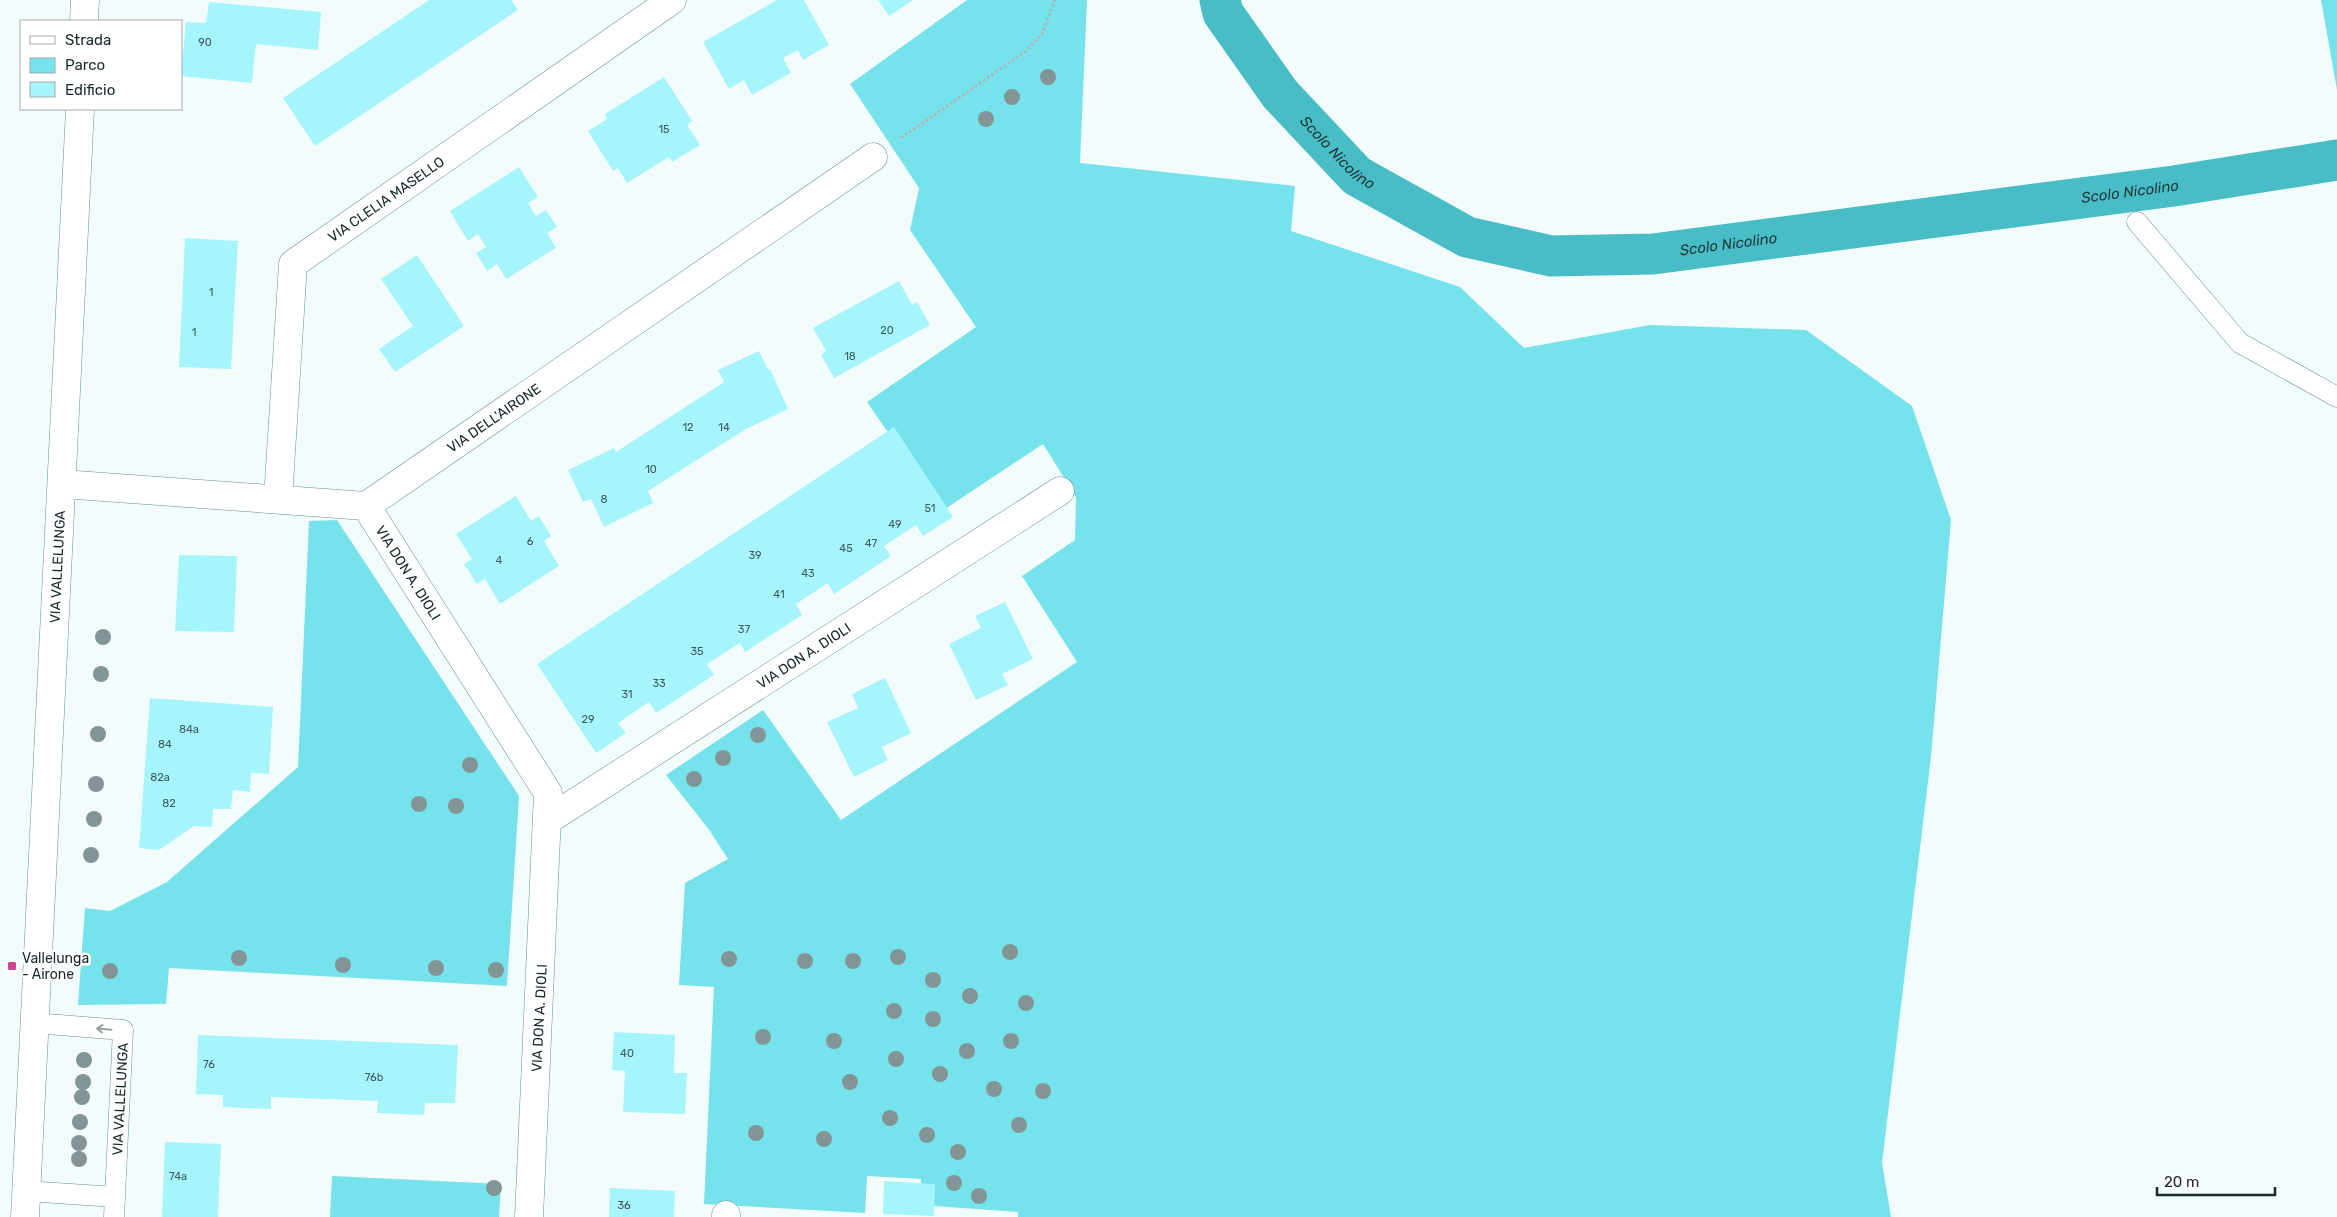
<svg xmlns="http://www.w3.org/2000/svg" width="2337" height="1217" viewBox="0 0 2337 1217" font-family="Rubik,sans-serif">
<rect width="100%" height="100%" fill="#f3fcfd"/>
<path fill="#76e2eb" d="M967 0H1087L1080 163 1295 186 1291 231 1460 287 1524 348 1650 325 1806 330 1912 406 1951 520 1931 757 1882 1163 1891 1217H1018V1212L920 1205 921 1179 867 1176 865 1213 704 1204 714 987 679 985 685 883 728 859 710 831 666 775 763 710 841 820 1077 662 1022 576 1075 540 1076 497 1043 444 942 511 867 402 976 327 910 230 919 188 850 84Z
M2321 0H2337V90Z
M337 520 519 796 507 986 169 968 166 1004 78 1005 85 908 110 911 167 882 298 767 309 521Z
M332 1176 501 1184 499 1217H330Z"/>
<g fill="none" stroke-linecap="round" stroke-linejoin="round">
<path stroke="#49bdc6" stroke-width="41" id="s1" d="M1220 0 1223 13 1280 94 1357 176 1467 237 1551 256 1653 254 2174 186 2337 160"/>
</g>
<path fill="#a6f5fc" d="M429 0H511L518 10 315 146 283 98Z
M777 0H804L829 45 803 60 798 50 783 58 791 73 752 95 744 80 729 89 703 42Z
M878 0H913L889 16Z
M209 2 321 12 318 50 256 44 252 83 181 76 186 22 206 23Z
M664 77 692 121 687 125 700 145 672 162 669 157 627 183 618 168 613 171 588 131 607 119 605 114Z
M519 167 538 197 528 203 536 216 546 210 557 227 547 233 556 248 506 279 497 264 487 271 476 253 486 247 478 234 468 241 450 211Z
M185 238 238 241 231 369 179 367Z
M417 255 464 326 395 372 379 349 413 326 381 279Z
M899 281 912 305 917 302 930 325 834 378 821 355 826 351 813 328Z
M759 351 768 370 770 369 788 409 746 429 648 491 653 503 604 527 591 499 583 502 568 470 614 448 616 452 724 382 718 370Z
M894 427 953 517 923 536 916 525 884 546 891 556 834 594 828 583 796 604 802 615 745 652 740 643 707 664 714 675 656 713 649 702 618 723 626 733 596 753 537 664Z
M516 496 531 521 539 516 551 536 544 541 559 566 500 604 485 579 477 584 464 564 472 559 456 534Z
M179 555 237 556 234 632 175 631Z
M1005 602 1033 659 1002 674 1008 685 976 700 949 644 981 628 975 616Z
M885 678 911 733 882 747 888 760 854 777 827 722 858 708 852 694Z
M150 698 273 707 269 774 251 773 250 792 233 790 231 809H213L212 827 194 826 159 850 139 848Z
M614 1032 675 1035 674 1073H687L685 1114 623 1112 625 1071 612 1070Z
M198 1035 458 1045 455 1103H425L424 1115 377 1113 378 1101 271 1097V1109L223 1107V1095L196 1094Z
M165 1142 221 1144 218 1217H162Z
M884 1181 935 1184 934 1216 883 1214Z
M610 1188 675 1191 674 1217H609Z"/>
<g fill="none" stroke-linecap="round" stroke-linejoin="round">
<defs>
<path id="service" d="M2137 222 2240 343 2337 397
M34 1023 123 1030 114 1217
M26 1191 115 1197"/>
<g id="minor">
<path d="M84 21 85 0"/>
<path id="s2" d="M62 484 366 506 873 157"/>
<path id="s3" d="M278 499 293 264 672 0"/>
<path id="s4" d="M366 506 548 793 529 1217"/>
<path id="s5" d="M548 820 1060 491"/>
<path id="s6" d="M25 1217 80 109"/>
<path d="M726 1217V1215"/>
</g>
</defs>
<use href="#service" stroke="#658f93" stroke-width="21"/>
<use href="#minor" stroke="#658f93" stroke-width="29"/>
<path stroke="#abb6b8" stroke-width="3" stroke-dasharray="2.5 2.5" stroke-linecap="butt" d="M901 138 1026 51 1042 34 1055 0"/>
<use href="#service" stroke="#fff" stroke-width="20"/>
<use href="#minor" stroke="#fff" stroke-width="28"/>
</g>
<g fill="#829496">
<circle cx="1048" cy="77" r="8"/>
<circle cx="1012" cy="97" r="8"/>
<circle cx="986" cy="119" r="8"/>
<circle cx="103" cy="637" r="8"/>
<circle cx="101" cy="674" r="8"/>
<circle cx="98" cy="734" r="8"/>
<circle cx="758" cy="735" r="8"/>
<circle cx="723" cy="758" r="8"/>
<circle cx="470" cy="765" r="8"/>
<circle cx="694" cy="779" r="8"/>
<circle cx="96" cy="784" r="8"/>
<circle cx="419" cy="804" r="8"/>
<circle cx="456" cy="806" r="8"/>
<circle cx="94" cy="819" r="8"/>
<circle cx="91" cy="855" r="8"/>
<circle cx="1010" cy="952" r="8"/>
<circle cx="898" cy="957" r="8"/>
<circle cx="239" cy="958" r="8"/>
<circle cx="729" cy="959" r="8"/>
<circle cx="805" cy="961" r="8"/>
<circle cx="853" cy="961" r="8"/>
<circle cx="343" cy="965" r="8"/>
<circle cx="436" cy="968" r="8"/>
<circle cx="496" cy="970" r="8"/>
<circle cx="110" cy="971" r="8"/>
<circle cx="933" cy="980" r="8"/>
<circle cx="970" cy="996" r="8"/>
<circle cx="1026" cy="1003" r="8"/>
<circle cx="894" cy="1011" r="8"/>
<circle cx="933" cy="1019" r="8"/>
<circle cx="763" cy="1037" r="8"/>
<circle cx="834" cy="1041" r="8"/>
<circle cx="1011" cy="1041" r="8"/>
<circle cx="967" cy="1051" r="8"/>
<circle cx="896" cy="1059" r="8"/>
<circle cx="84" cy="1060" r="8"/>
<circle cx="940" cy="1074" r="8"/>
<circle cx="83" cy="1082" r="8"/>
<circle cx="850" cy="1082" r="8"/>
<circle cx="994" cy="1089" r="8"/>
<circle cx="1043" cy="1091" r="8"/>
<circle cx="82" cy="1097" r="8"/>
<circle cx="890" cy="1118" r="8"/>
<circle cx="80" cy="1122" r="8"/>
<circle cx="1019" cy="1125" r="8"/>
<circle cx="756" cy="1133" r="8"/>
<circle cx="927" cy="1135" r="8"/>
<circle cx="824" cy="1139" r="8"/>
<circle cx="79" cy="1143" r="8"/>
<circle cx="958" cy="1152" r="8"/>
<circle cx="79" cy="1159" r="8"/>
<circle cx="954" cy="1183" r="8"/>
<circle cx="494" cy="1188" r="8"/>
<circle cx="979" cy="1196" r="8"/>
</g>
<defs><path id="oneway-shaft" d="M-6 0H5M1.5-3L5.5 0L1.5 3" fill="none" stroke-width="1.6" stroke-linecap="round" stroke-linejoin="round" transform="scale(1.25)"/></defs>
<use stroke="#979fa0" href="#oneway-shaft" transform="translate(104 1029) rotate(-175)"/>
<rect fill="#cb468a" stroke="#fff" stroke-width="2" x="7" y="961" width="10" height="10" rx="2.5"/>
<g text-anchor="middle" stroke-width="5" stroke-linejoin="round" paint-order="stroke">
<g font-size="11" fill="#3c5c5f">
<text x="205" y="46">90</text>
<text x="664" y="133">15</text>
<text x="211" y="296">1</text>
<text x="887" y="334">20</text>
<text x="194" y="336">1</text>
<text x="850" y="360">18</text>
<text x="688" y="431">12</text>
<text x="724" y="431">14</text>
<text x="651" y="473">10</text>
<text x="604" y="503">8</text>
<text x="930" y="512">51</text>
<text x="895" y="528">49</text>
<text x="530" y="545">6</text>
<text x="871" y="547">47</text>
<text x="846" y="552">45</text>
<text x="755" y="559">39</text>
<text x="499" y="564">4</text>
<text x="808" y="577">43</text>
<text x="779" y="598">41</text>
<text x="744" y="633">37</text>
<text x="697" y="655">35</text>
<text x="659" y="687">33</text>
<text x="627" y="698">31</text>
<text x="588" y="723">29</text>
<text x="189" y="733">84a</text>
<text x="165" y="748">84</text>
<text x="160" y="781">82a</text>
<text x="169" y="807">82</text>
<text x="627" y="1057">40</text>
<text x="209" y="1068">76</text>
<text x="374" y="1081">76b</text>
<text x="178" y="1180">74a</text>
<text x="624" y="1209">36</text>
</g>
<g font-size="14" fill="#18292b" stroke="#fff">
<text dy="5" stroke="none"><textPath href="#s3" startOffset="349">VIA CLELIA MASELLO</textPath></text>
<text dy="5" stroke="none"><textPath href="#s2" startOffset="460">VIA DELL'AIRONE</textPath></text>
<text dy="5" stroke="none"><textPath href="#s6" startOffset="651">VIA VALLELUNGA</textPath></text>
<text dy="5" stroke="none"><textPath href="#s4" startOffset="79">VIA DON A. DIOLI</textPath></text>
<text dy="5" stroke="none"><textPath href="#s5" startOffset="304">VIA DON A. DIOLI</textPath></text>
<text transform="translate(539 1018) rotate(-87)" y="5">VIA DON A. DIOLI</text>
<text transform="translate(120 1099) rotate(-87)" y="5">VIA VALLELUNGA</text>
</g>
<g font-size="14" fill="#18292b" stroke="#fff" text-anchor="start">
<text x="22" y="963">Vallelunga<tspan x="22" dy="16">- Airone</tspan></text>
</g>
<g font-size="15" font-style="italic" fill="#1f393b" stroke="#fff">
<text dy="5" stroke="none"><textPath href="#s1" startOffset="195">Scolo Nicolino</textPath></text>
<text dy="5" stroke="none"><textPath href="#s1" startOffset="1020">Scolo Nicolino</textPath></text>
<text dy="5" stroke="none"><textPath href="#s1" startOffset="615">Scolo Nicolino</textPath></text>
</g>
</g>
<rect x="20" y="20" width="162" height="90" fill="#ffffff" stroke="#a3a9aa"/>
<rect x="30" y="36" width="25" height="8" fill="#ffffff" stroke="#a3a9aa"/>
<text x="65" y="45" font-size="15" fill="#18292b">Strada</text>
<rect x="30" y="58" width="25" height="15" fill="#76e2eb" stroke="#a3a9aa"/>
<text x="65" y="70" font-size="15" fill="#18292b">Parco</text>
<rect x="30" y="82" width="25" height="15" fill="#a6f5fc" stroke="#a3a9aa"/>
<text x="65" y="95" font-size="15" fill="#18292b">Edificio</text>
<path d="M2157 1187v8h118v-8" fill="none" stroke="#18292b" stroke-width="2.5"/>
<text x="2164" y="1187" font-size="15" fill="#18292b" stroke="#ffffff" stroke-width="4" paint-order="stroke">20 m</text>
</svg>
